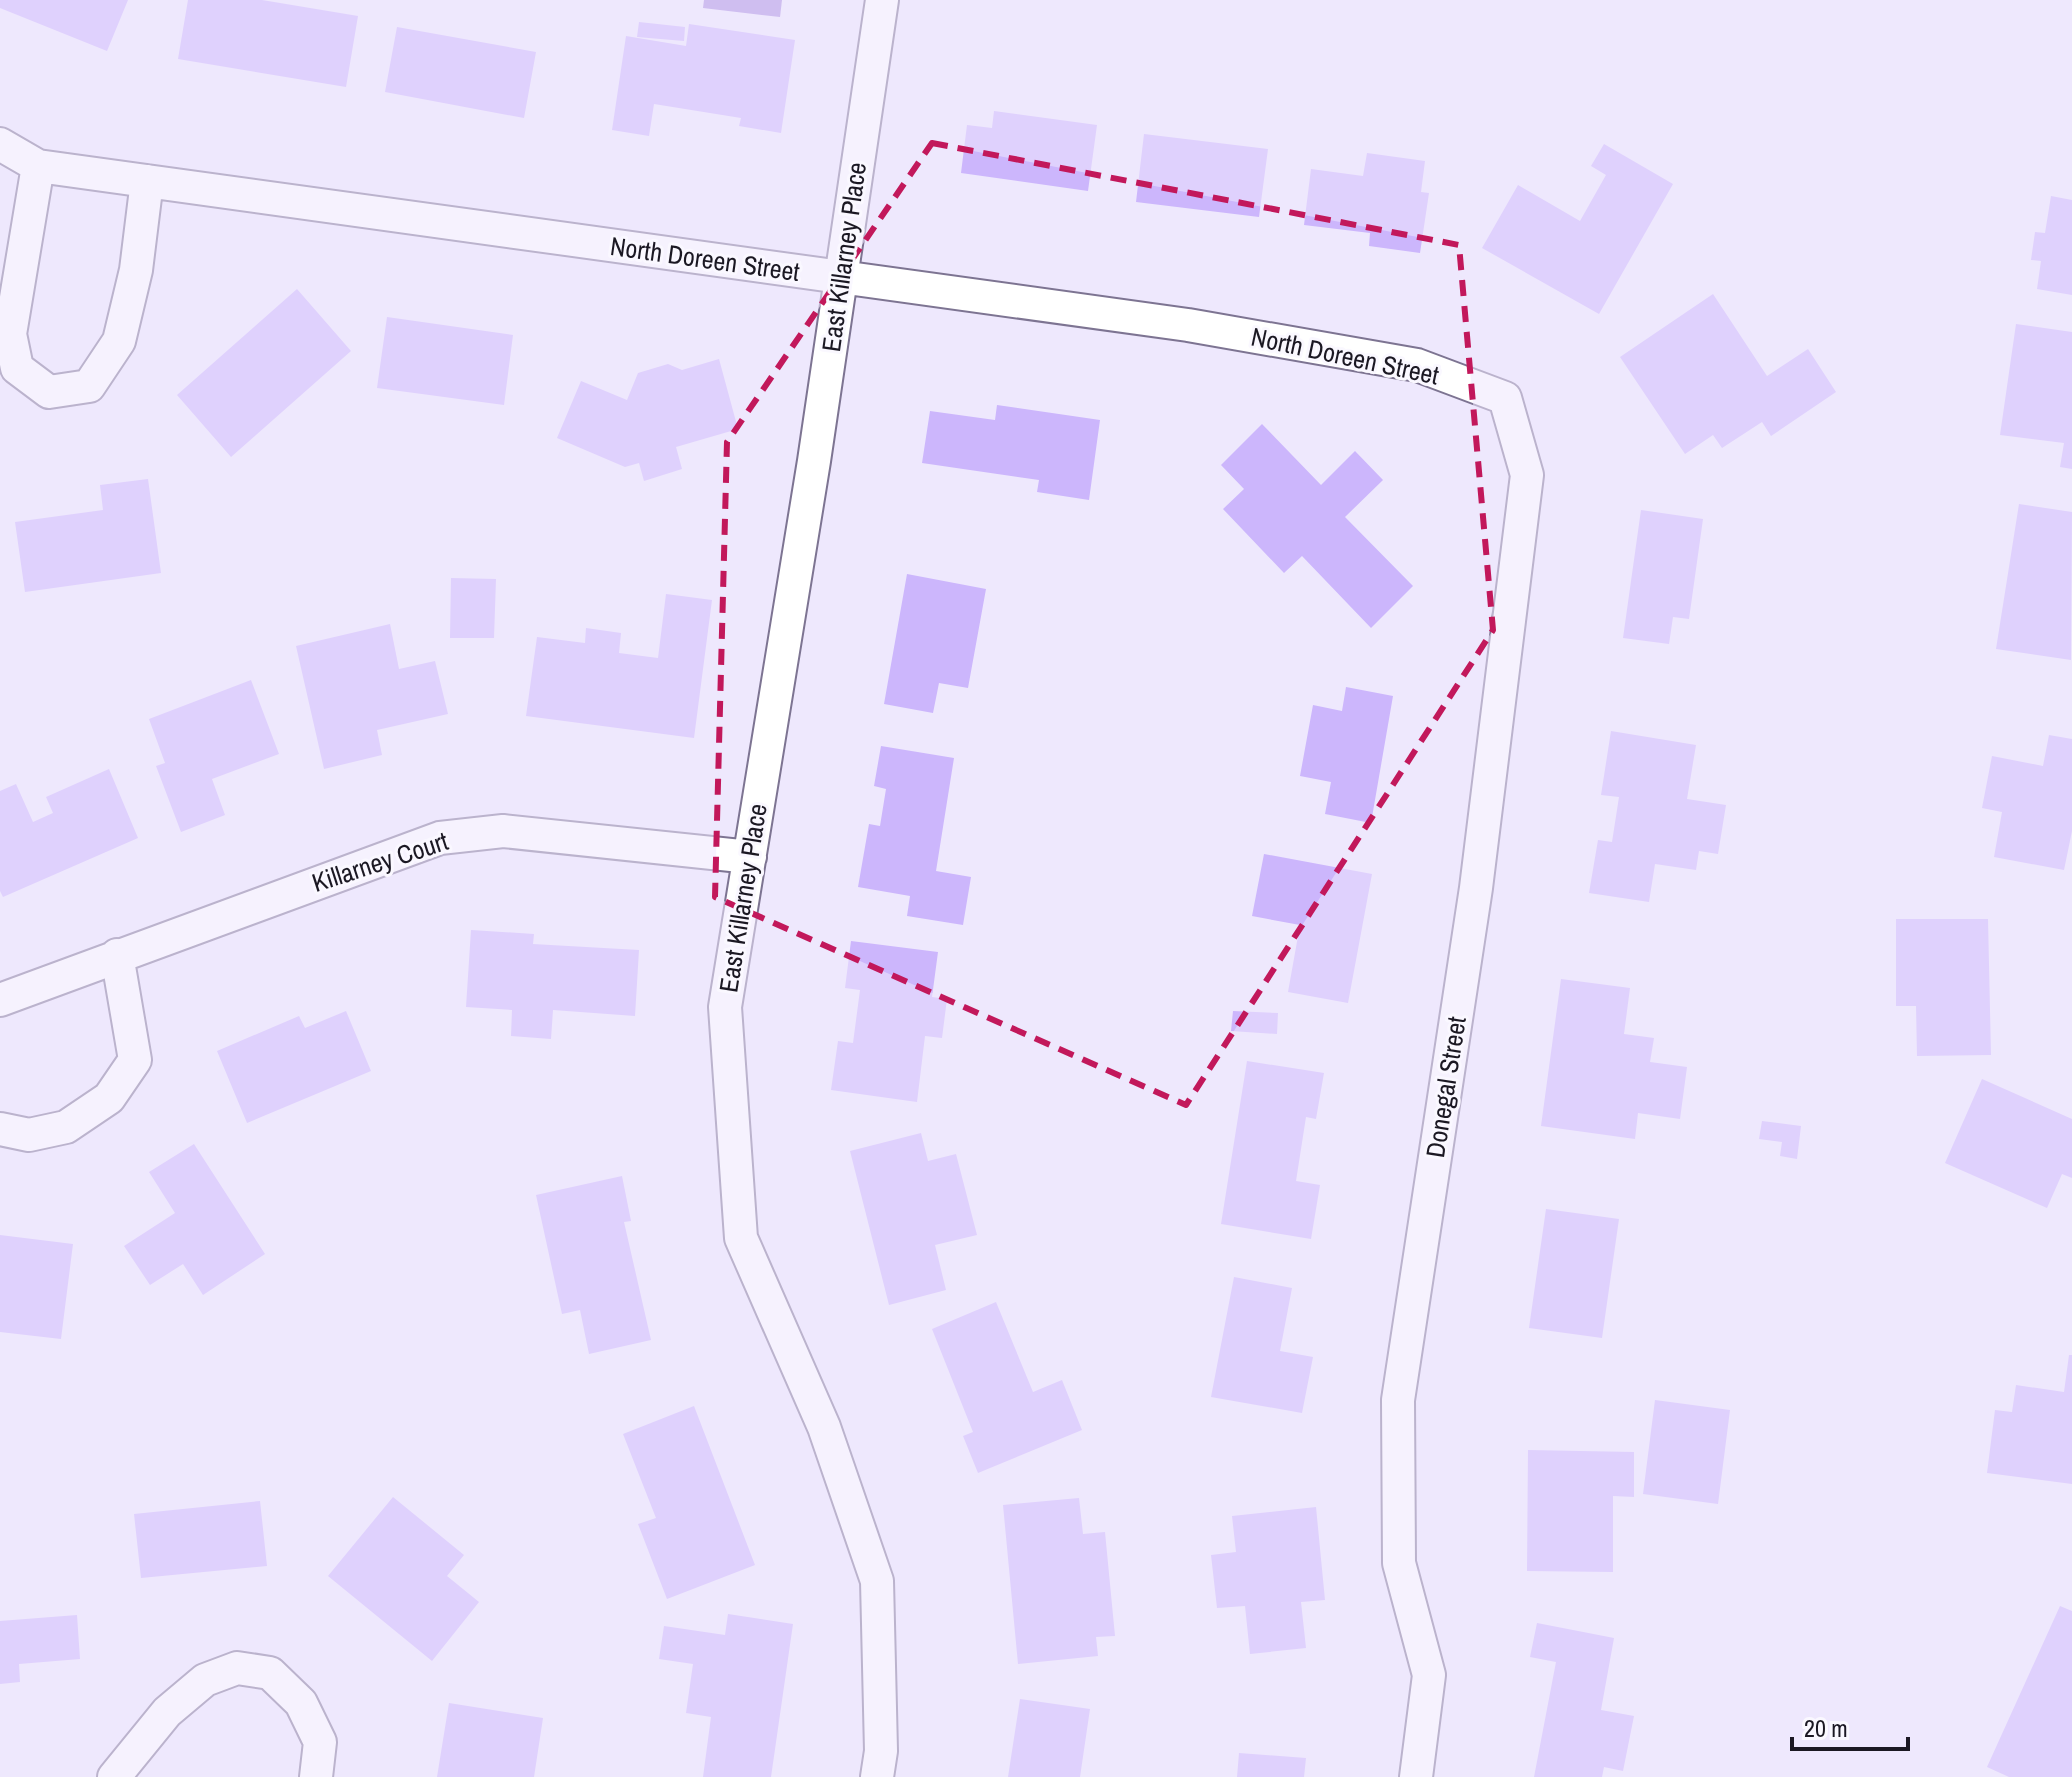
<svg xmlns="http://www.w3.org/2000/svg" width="2072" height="1777" viewBox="0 0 2072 1777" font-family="'Archivo Narrow',sans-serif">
<rect width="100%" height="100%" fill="#eee8fd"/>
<path fill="#a88ce0" d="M704 0H782L780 17 703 8Z"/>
<path fill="#ccb6fc" d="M0 0H128L107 51 0 8Z
M188 0H262L358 16 346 87 178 59Z
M639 22 685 27 684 41 637 37Z
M689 24 795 40 781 133 739 126 741 118 654 104 649 136 612 130 626 36 686 46Z
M397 27 536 52 524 118 385 92Z
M994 111 1097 125 1088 191 961 173 967 125 992 128Z
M1144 134 1268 149 1259 217 1136 202Z
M1604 144 1673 184 1599 314 1482 248 1518 185 1580 221 1606 175 1591 166Z
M1367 153 1425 161 1421 192 1429 193 1420 253 1369 246 1370 233 1304 225 1311 169 1363 176Z
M2051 196 2072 200V295L2037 289 2041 261 2031 260 2035 232 2045 233Z
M297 289 351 351 231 457 177 395Z
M1713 294 1767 376 1808 349 1836 392 1771 436 1762 422 1722 448 1713 435 1685 454 1620 357Z
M387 317 513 335 504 405 377 388Z
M2016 324 2072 332V469L2060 467 2064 443 2000 435Z
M719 359 738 429 676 447 682 469 644 481 639 463 625 467 557 438 581 381 627 400 638 373 668 364 682 370Z
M997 405 1100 420 1089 500 1037 492 1039 480 922 463 930 411 995 420Z
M1262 424 1321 485 1355 451 1383 480 1345 517 1413 586 1371 628 1302 556 1284 573 1223 509 1244 489 1221 465Z
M148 479 161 573 25 592 15 522 103 510 100 485Z
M2019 504 2072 512 2071 660 1996 649Z
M1641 510 1703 519 1689 619 1673 617 1669 644 1623 638Z
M907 574 986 589 968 688 939 683 933 713 884 704Z
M451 578 496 579 494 638H450Z
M666 594 712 600 694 738 526 716 537 637 585 643 586 628 621 633 619 653 658 658Z
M390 624 399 669 435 661 448 714 377 730 382 755 324 769 296 646Z
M251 680 279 754 212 779 225 815 181 832 156 766 165 763 149 719Z
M1346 687 1393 696 1371 823 1325 814 1331 782 1300 776 1313 705 1342 711Z
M1611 731 1696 745 1687 799 1726 805 1718 854 1699 851 1696 870 1655 864 1649 902 1589 893 1598 840 1612 842 1619 797 1601 795Z
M2049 735 2072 739V831L2064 870 1994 857 2002 812 1982 808 1992 756 2043 766Z
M881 746 954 758 936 871 971 877 963 925 907 916 910 896 858 887 869 824 880 826 886 789 874 786Z
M109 769 138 838 3 897 0 891V791L16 784 33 822 53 813 46 797Z
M1264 854 1372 874 1348 1003 1288 992 1300 925 1252 916Z
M1896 919H1988L1991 1055 1917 1056 1916 1006H1896Z
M471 930 534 934 533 944 639 950 635 1016 553 1010 551 1039 511 1036 512 1010 466 1007Z
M851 941 938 952 932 997 947 999 942 1038 925 1036 917 1102 831 1090 838 1041 853 1043 860 990 845 988Z
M1561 979 1630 988 1624 1034 1654 1038 1650 1062 1687 1067 1680 1119 1638 1113 1635 1139 1541 1126Z
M346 1011 371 1071 247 1123 217 1051 299 1016 305 1028Z
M1233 1011 1278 1013 1277 1034 1231 1031Z
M1247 1061 1324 1073 1316 1119 1306 1117 1296 1181 1320 1185 1311 1239 1221 1224Z
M1982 1079 2072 1119V1178L2062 1174 2047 1208 1945 1163Z
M1762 1121 1801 1126 1797 1159 1780 1156 1782 1142 1759 1139Z
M921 1133 928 1161 956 1154 977 1235 935 1245 946 1290 889 1305 850 1151Z
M194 1144 265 1254 203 1295 183 1264 150 1285 124 1246 175 1213 149 1172Z
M622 1176 631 1221 624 1222 651 1340 589 1354 580 1310 562 1314 536 1195Z
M1546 1209 1619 1219 1602 1338 1529 1328Z
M0 1235 73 1244 61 1339 0 1332Z
M1234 1277 1292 1288 1280 1351 1313 1357 1302 1413 1211 1397Z
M996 1302 1033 1392 1062 1380 1082 1430 978 1473 963 1436 973 1432 932 1329Z
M2069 1355H2072V1484L1987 1473 1995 1410 2012 1412 2016 1385 2064 1392Z
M1655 1400 1730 1410 1718 1504 1643 1494Z
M694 1406 755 1565 667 1599 638 1524 656 1518 623 1434Z
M1528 1450 1634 1452V1497L1613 1496V1572L1527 1571Z
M393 1497 464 1555 447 1576 479 1602 432 1661 328 1576Z
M1079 1498 1083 1534 1105 1532 1115 1636 1096 1637 1098 1656 1018 1664 1003 1505Z
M260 1501 267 1566 141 1578 134 1514Z
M1316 1507 1325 1600 1301 1602 1306 1648 1250 1654 1245 1606 1217 1608 1211 1555 1236 1552 1232 1516Z
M2060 1606 2072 1611V1777H2009L1987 1767Z
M728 1614 793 1624 771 1777H703L711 1717 686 1713 693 1664 659 1659 664 1626 725 1635Z
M77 1615 80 1659 19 1664 20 1682 0 1684V1621Z
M1537 1623 1614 1638 1601 1710 1634 1716 1623 1771 1604 1767 1602 1777H1534L1556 1662 1530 1657Z
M1020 1699 1090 1709 1080 1777H1008Z
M449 1703 543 1718 534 1777H437Z
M1239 1753 1306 1758 1304 1777H1237Z"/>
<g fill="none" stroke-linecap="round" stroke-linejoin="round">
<defs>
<path id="minor" d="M0 144 38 166 1188 325 1417 365 1505 398 1527 475 1476 888 1398 1400 1399 1563 1429 1675 1416 1777
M38 166 10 334 17 368 49 392 89 386 119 341 136 270 147 181
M0 1000 440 838 503 831 750 857
M0 1129 29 1135 66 1127 109 1098 135 1060 117 955
M114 1777 167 1712 205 1680 237 1668 270 1673 301 1703 320 1742 316 1777
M877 1777 881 1751 877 1581 824 1427 741 1238 725 1007 814 461 882 0"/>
</defs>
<use href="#minor" stroke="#7d7492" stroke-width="36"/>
<use href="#minor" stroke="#fff" stroke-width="32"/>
</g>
<path d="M0 0H2072V1777H0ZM932 143 1459 245 1493 630 1186 1105 715 897 727 442Z" fill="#eee8fd" fill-opacity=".55" fill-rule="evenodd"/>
<path fill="none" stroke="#c2185b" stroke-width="6" stroke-dasharray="16 10" stroke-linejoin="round" d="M932 143 1459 245 1493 630 1186 1105 715 897 727 442Z"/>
<g text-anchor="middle" stroke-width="6" stroke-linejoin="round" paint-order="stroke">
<g font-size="26" fill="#1b1823" stroke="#faf8ff">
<text transform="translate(844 257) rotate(-82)" y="9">East Killarney Place</text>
<text transform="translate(705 259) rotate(8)" y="9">North Doreen Street</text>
<text transform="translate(1345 356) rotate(12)" y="9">North Doreen Street</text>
<text transform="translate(380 862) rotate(-18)" y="9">Killarney Court</text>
<text transform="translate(743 898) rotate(-81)" y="9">East Killarney Place</text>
<text transform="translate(1446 1087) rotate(-81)" y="9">Donegal Street</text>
</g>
</g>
<path d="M1792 1737v12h116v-12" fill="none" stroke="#1b1823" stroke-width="4"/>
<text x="1804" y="1737" font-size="24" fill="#1b1823" stroke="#faf8ff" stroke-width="6" paint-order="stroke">20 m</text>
</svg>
